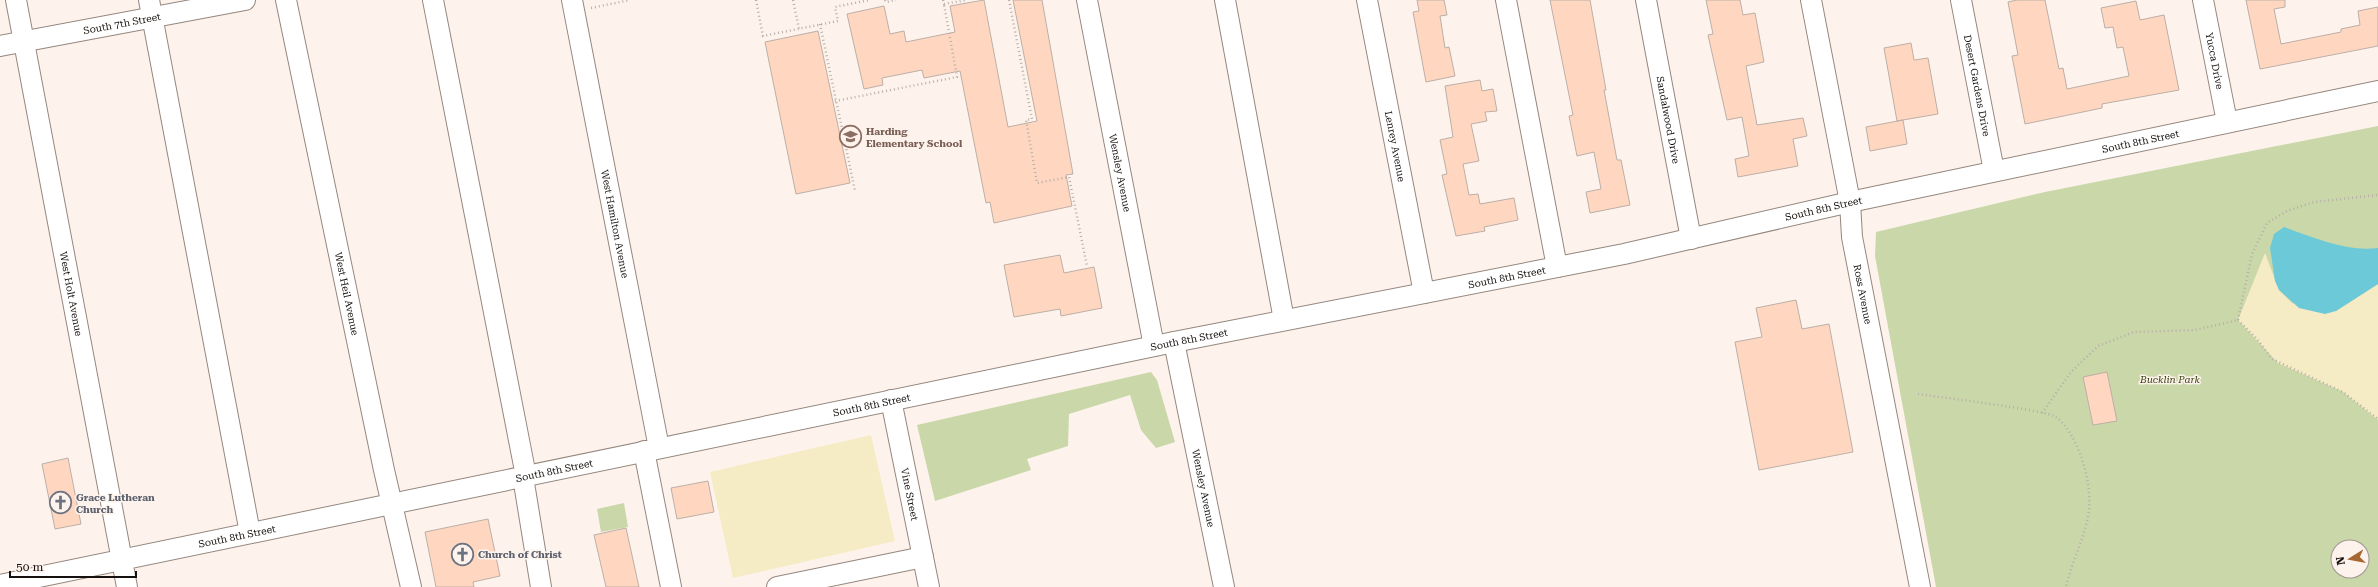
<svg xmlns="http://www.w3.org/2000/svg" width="2378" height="587" viewBox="0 0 2378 587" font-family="'Roboto Serif',serif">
<rect width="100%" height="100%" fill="#fef3ec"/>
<path fill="#c9d7a9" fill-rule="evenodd" d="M2378 126V587H1936L1875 256 1876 232 2045 192ZM2338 547H2362V571H2338Z
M1151 372 1157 380 1175 442 1156 448 1141 430 1130 395 1069 414 1068 446 1027 459 1031 470 935 501 917 425Z
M624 503 628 527 601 532 597 509Z"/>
<path fill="#f5ecc6" d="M2265 253 2279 290 2292 303 2336 311 2378 284V420L2343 392 2278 363 2238 320Z
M871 435 895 541 733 578 710 472Z"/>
<path fill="#6cc9d8" d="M2284 227C2315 238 2346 252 2378 248V284L2336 311 2325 314 2299 308 2279 290 2275 281 2270 248 2274 234Z"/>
<path fill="#ffd7c0" stroke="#bcafa7" d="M984 0 1008 127 1037 121 1013 0H1042L1073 174 1066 175 1072 206 994 223 990 202 986 203 960 71 924 78 922 70 882 78 883 85 864 89 847 14 884 6 890 34 904 31 906 42 955 32 950 6Z
M1417 0H1444L1447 15 1440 16 1445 48 1449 47 1455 76 1426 82 1413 12 1419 11Z
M1550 0H1590L1606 90H1604L1617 160H1621L1630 205 1590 213 1586 192 1601 189 1594 152 1577 156 1569 116 1573 115Z
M1706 0H1740L1743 15 1755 13 1764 62 1746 66 1757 125 1803 118 1807 136 1793 139 1798 166 1738 177 1735 159 1749 156 1742 117 1727 120 1708 35 1713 34Z
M2017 0H2045L2059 69 2063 68 2067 89 2129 76 2123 47 2117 48 2113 27 2105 28 2101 8 2136 1 2140 20 2164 15 2179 90 2102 104V108L2025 124 2012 56 2018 55 2008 2Z
M2246 0H2285V7L2274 9 2281 44 2341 32V29L2360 25 2358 11 2378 7V46L2260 69Z
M818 31 850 183 796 194 765 42Z
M1911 43 1914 60 1928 58 1938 114 1897 121 1884 48Z
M1480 80 1482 91 1493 89 1497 111 1485 112 1487 121 1471 124 1479 161 1463 164 1469 195 1478 194 1480 204 1514 198 1518 220 1484 227 1485 231 1456 236 1442 175 1447 174 1440 140 1453 137 1445 86Z
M1903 120 1907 144 1870 151 1866 127Z
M1060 255 1064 273 1094 267 1102 308 1061 316 1060 309 1014 317 1004 265Z
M1796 300 1802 329 1829 324 1853 452 1759 470 1735 342 1762 337 1756 308Z
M2107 372 2117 421 2093 425 2083 377Z
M68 458 81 524 55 529 42 464Z
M708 481 714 512 677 519 671 488Z
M488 519 500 576 473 582 474 587H436L425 532Z
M626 528 639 587H606L594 535Z"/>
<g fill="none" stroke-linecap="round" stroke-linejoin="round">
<defs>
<g id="minor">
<path id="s1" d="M16 0 127 587"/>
<path d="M149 0 250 533"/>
<path id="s2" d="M286 0 384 470 411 587"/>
<path d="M433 0 526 476"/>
<path id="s3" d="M572 0 659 448"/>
<path id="s4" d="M1087 0 1154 346"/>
<path d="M1225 0 1284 320"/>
<path id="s5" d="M1367 0 1424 293"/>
<path d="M1506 0 1557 267"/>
<path id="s6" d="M1646 0 1691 239"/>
<path id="s7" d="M1811 0 1850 202 1852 237 1920 587"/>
<path id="s8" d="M1961 0 1994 171"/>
<path id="s9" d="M2203 0 2227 122"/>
<path id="s10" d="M0 46 245 0"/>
<path id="s11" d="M1174 342 1224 587"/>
<path id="s12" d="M891 400 929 587"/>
<path d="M644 451 671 587"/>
<path d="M523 477 541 587"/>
<path id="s13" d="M0 585 1174 342 1624 254 1850 202 2378 91"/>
<path d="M777 587 923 557"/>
</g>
</defs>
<use href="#minor" stroke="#94877f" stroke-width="22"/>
<path stroke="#b8aea9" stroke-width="2.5" stroke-dasharray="1 3" stroke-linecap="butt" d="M756 0 763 36 838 21 835 7 869 0
M793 0 799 29
M885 0 886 2 896 0
M943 0 944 4 966 0
M1009 0 1032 119 1026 120 1037 183 1069 177 1087 266
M591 8 630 0
M820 24 855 191
M835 101 957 77 944 4
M2238 320 2252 254 2267 223 2287 211 2314 202 2378 195
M2238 320 2257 339 2272 359 2343 392 2378 419
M1918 394C1937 397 2047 410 2056 417 2078 434 2092 481 2089 509 2086 537 2072 560 2066 587
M2042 413 2071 372 2098 346 2134 332 2195 330 2238 320"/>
<use href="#minor" stroke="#fff" stroke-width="20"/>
</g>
<defs>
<symbol id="school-ring" viewBox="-11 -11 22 22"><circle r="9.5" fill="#fef3ec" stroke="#8d6e63" stroke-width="1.5"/><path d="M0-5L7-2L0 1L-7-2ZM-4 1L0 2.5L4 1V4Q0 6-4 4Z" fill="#8d6e63"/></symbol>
<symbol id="church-ring" viewBox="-11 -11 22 22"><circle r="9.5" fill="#fef3ec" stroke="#6b7280" stroke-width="1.5"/><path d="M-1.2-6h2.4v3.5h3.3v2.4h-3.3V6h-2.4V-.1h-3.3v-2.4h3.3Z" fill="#6b7280"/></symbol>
</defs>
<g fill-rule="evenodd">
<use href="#school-ring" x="838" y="124" width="25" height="25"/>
<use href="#church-ring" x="48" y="490" width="25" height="25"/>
<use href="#church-ring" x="450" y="542" width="25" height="25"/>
</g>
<g text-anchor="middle" stroke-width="3" stroke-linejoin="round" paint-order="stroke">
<g font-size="10" fill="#16110e" stroke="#fef3ec">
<text dy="4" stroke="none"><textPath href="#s10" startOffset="124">South 7th Street</textPath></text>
<text dy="4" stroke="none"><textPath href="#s9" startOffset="62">Yucca Drive</textPath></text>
<text dy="4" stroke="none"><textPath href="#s8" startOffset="87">Desert Gardens Drive</textPath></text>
<text dy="4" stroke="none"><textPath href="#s6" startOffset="122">Sandalwood Drive</textPath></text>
<text dy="4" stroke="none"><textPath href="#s13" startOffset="2186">South 8th Street</textPath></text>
<text dy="4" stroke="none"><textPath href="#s5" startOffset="149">Lenrey Avenue</textPath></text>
<text dy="4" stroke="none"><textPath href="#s4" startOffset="176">Wensley Avenue</textPath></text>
<text dy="4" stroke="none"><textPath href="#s13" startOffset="1862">South 8th Street</textPath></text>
<text dy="4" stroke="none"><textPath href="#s3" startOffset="228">West Hamilton Avenue</textPath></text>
<text dy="4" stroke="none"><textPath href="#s13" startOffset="1538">South 8th Street</textPath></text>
<text dy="4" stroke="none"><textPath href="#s1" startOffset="299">West Holt Avenue</textPath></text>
<text dy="4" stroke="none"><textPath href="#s2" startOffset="300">West Heil Avenue</textPath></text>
<text dy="4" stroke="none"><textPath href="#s7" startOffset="299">Ross Avenue</textPath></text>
<text dy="4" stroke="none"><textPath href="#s13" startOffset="1214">South 8th Street</textPath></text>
<text dy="4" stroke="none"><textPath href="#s13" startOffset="890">South 8th Street</textPath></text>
<text dy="4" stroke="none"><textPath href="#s13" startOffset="566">South 8th Street</textPath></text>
<text dy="4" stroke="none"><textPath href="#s11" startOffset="149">Wensley Avenue</textPath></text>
<text dy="4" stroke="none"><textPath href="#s12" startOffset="96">Vine Street</textPath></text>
<text dy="4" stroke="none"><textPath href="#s13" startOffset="242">South 8th Street</textPath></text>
</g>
<g font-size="10" font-weight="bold" fill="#785e54" stroke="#fef3ec" text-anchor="start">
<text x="866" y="135">Harding<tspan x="866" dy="12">Elementary School</tspan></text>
</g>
<g font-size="10" font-style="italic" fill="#343f0e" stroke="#fef3ec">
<text x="2170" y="383">Bucklin Park</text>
</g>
<g font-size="10" font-weight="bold" fill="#5b616d" stroke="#fef3ec" text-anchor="start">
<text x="76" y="501">Grace Lutheran<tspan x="76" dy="12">Church</tspan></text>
<text x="478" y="558">Church of Christ</text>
</g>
</g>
<g transform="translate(2350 559) rotate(259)"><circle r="19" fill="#fef3ec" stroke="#a19993"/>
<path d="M0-3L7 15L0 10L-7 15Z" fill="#a76730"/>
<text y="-6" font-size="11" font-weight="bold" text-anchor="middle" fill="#16110e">N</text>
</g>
<path d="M10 571v6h126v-6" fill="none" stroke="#16110e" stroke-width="2"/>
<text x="16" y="571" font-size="12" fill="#16110e" stroke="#fef3ec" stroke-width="3" paint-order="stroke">50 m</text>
</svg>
